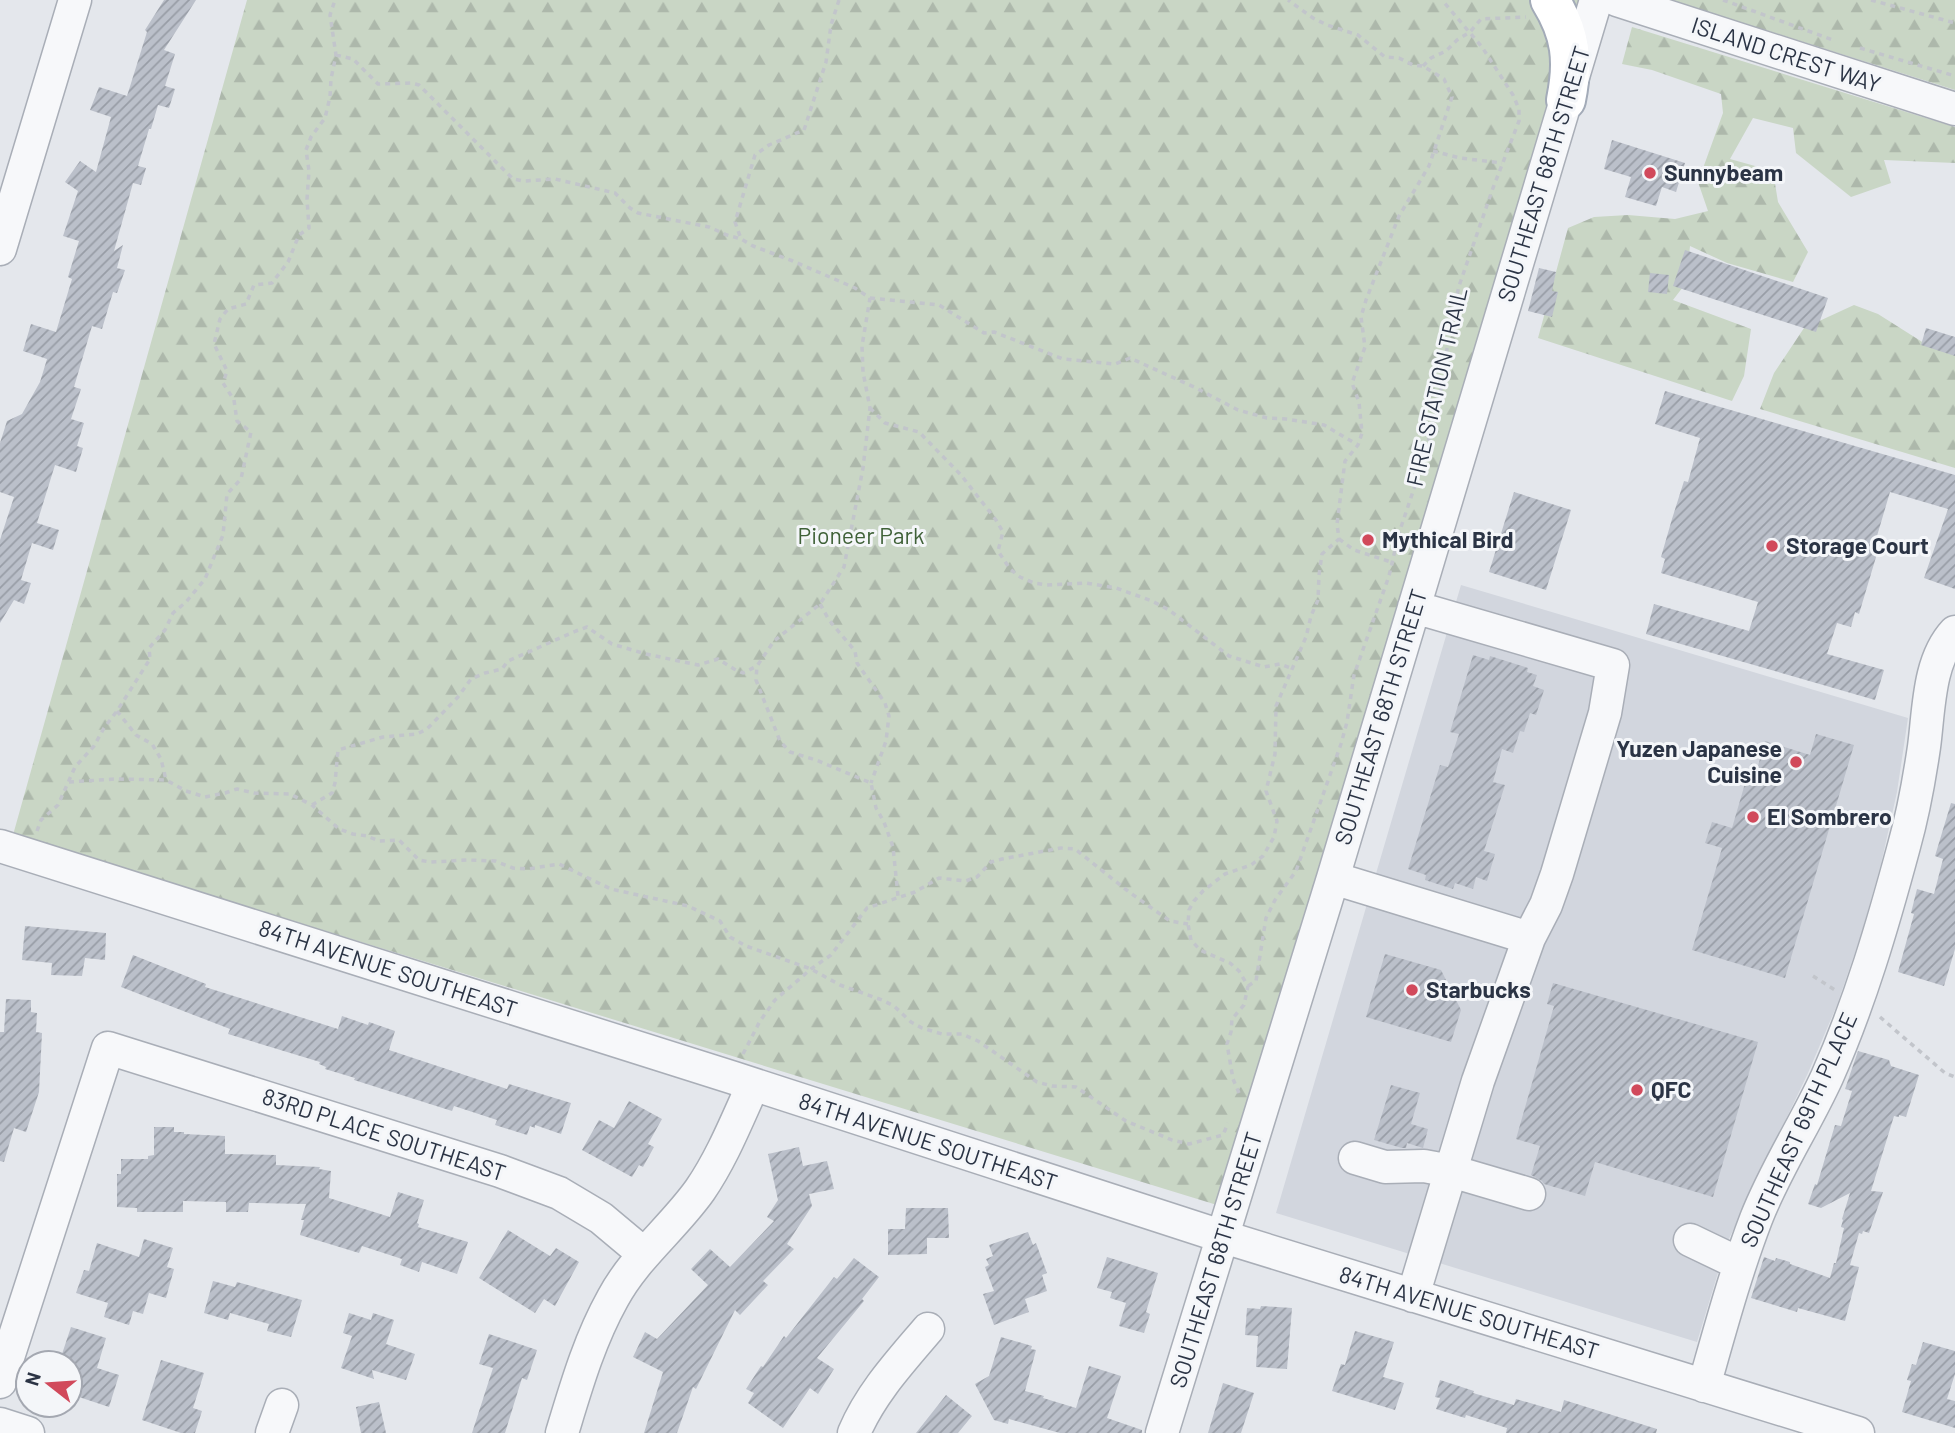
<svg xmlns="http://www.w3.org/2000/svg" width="1955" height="1433" viewBox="0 0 1955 1433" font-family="Barlow,sans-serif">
<defs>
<pattern id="forest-firs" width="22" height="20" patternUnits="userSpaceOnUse" patternTransform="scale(1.75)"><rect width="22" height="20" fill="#c9d6c5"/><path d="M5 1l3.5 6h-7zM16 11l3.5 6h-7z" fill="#adb8ab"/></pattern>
<pattern id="building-hatch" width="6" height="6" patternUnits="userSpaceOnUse" patternTransform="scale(1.75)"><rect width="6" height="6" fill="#bbc0ca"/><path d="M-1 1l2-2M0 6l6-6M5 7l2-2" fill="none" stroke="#989da6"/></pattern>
</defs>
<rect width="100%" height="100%" fill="#e4e7ec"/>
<path fill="#d2d6de" d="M1461 585 1908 718 1897 792 1881 864 1861 935 1837 1005 1808 1073 1727 1243 1697 1342 1276 1213Z"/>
<path fill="url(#forest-firs)" d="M247 0H1584L1217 1205 13 835Z
M1670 0H1955V90Z
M1632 27 1955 127V163L1884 160 1891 183 1851 197 1796 153 1793 128 1753 118 1730 159 1773 171 1778 202 1808 252 1793 282 1727 263 1690 246 1686 283 1673 300 1751 329 1744 376 1732 401 1538 338 1568 228 1594 217 1628 215 1675 219 1708 211 1698 182 1723 113 1721 94 1652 70 1622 64Z
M1854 305 1878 314 1927 345 1955 351V468L1760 409 1774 373 1804 328Z"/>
<path fill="url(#building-hatch)" d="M164 0H196L164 50 175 54 165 86 175 89 169 108 158 105 151 129H149L138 166 146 168 141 185 133 183 114 251 123 245 117 268 125 270 117 293 113 292 102 329 92 326 74 387 81 389 71 419 84 423 77 446 83 448 76 472 55 465 37 523 59 530 53 550 32 543 21 580 31 583 24 604 14 600 0 623V540L14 497 0 492V443L7 421 22 414 40 382 47 359 23 351 31 324 56 332 72 279 68 277 79 241 63 236 78 191 65 182 80 161 96 172 111 117 90 110 99 87 127 96 147 32 145 30Z
M1612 140 1685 163 1676 192 1662 187 1656 206 1625 197 1631 177 1604 169Z
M1685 250 1828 298 1816 332 1673 286Z
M1539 268 1556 272 1552 291 1558 292 1552 317 1528 311Z
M1650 273 1669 275 1667 294 1648 292Z
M1926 328 1955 337V356L1921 345Z
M1665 391 1955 475V589L1924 578 1948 509 1890 492 1877 536 1882 537 1859 614 1855 612 1851 627 1837 623 1827 654 1884 670 1875 700 1646 634 1654 604 1749 631 1758 602 1661 573 1665 559 1661 557 1672 519 1684 481 1688 482 1700 438 1655 424Z
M1514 492 1571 510 1546 590 1489 572Z
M1473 655 1489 660 1490 656 1528 668 1527 672 1537 675 1533 686 1544 690 1536 715 1530 713 1524 732 1520 731 1513 753 1502 749 1493 782 1505 785 1484 851 1495 854 1487 881 1476 877 1473 889 1455 883 1453 889 1425 880 1426 875 1408 869 1440 765 1448 767 1459 734 1450 732Z
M1816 734 1854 745 1785 978 1692 950 1722 848 1705 843 1712 822 1732 828 1751 763 1758 766 1765 741 1810 755Z
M1951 803 1955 804V949L1944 986 1898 972 1914 914 1911 913 1917 889 1934 894 1943 859 1935 856Z
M25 926 106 933 105 960 85 958 82 976 51 975 52 963 22 960Z
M1385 954 1441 970 1461 1010 1451 1042 1366 1017Z
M133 955 206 984 205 987 338 1029 342 1016 368 1025 369 1022 395 1031 389 1050 507 1089 509 1084 571 1103 561 1134 535 1125V1128L530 1126 527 1135 495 1125 497 1120 454 1106 452 1111 354 1080 355 1078 325 1069 326 1067 319 1064 320 1062 228 1034 230 1029 121 987Z
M1553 983 1758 1042 1713 1197 1595 1162 1585 1196 1544 1184 1542 1181 1531 1175 1540 1146 1516 1139 1554 1006 1547 1004Z
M6 999 31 1000V1012L37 1013 36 1032 42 1033 39 1092 26 1132 14 1128 4 1162 0 1161V1032H4Z
M1858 1051 1889 1060 1891 1066 1919 1075 1906 1117 1899 1115V1117L1894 1116 1871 1191 1883 1192 1869 1233 1863 1231 1862 1234 1859 1233 1850 1265 1859 1267 1845 1321 1798 1308 1797 1312 1751 1298 1764 1257 1775 1261 1776 1258 1790 1262V1264L1830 1278 1834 1263H1836L1844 1228 1841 1227 1843 1220 1842 1219 1850 1193 1821 1208 1808 1204 1815 1184 1817 1185 1835 1125 1841 1126 1852 1091 1845 1089Z
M1391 1085 1420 1093 1411 1124 1428 1129 1423 1148 1407 1143 1406 1148H1402L1374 1140Z
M629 1101 662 1119 648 1144 654 1147 643 1167 639 1165 632 1177 582 1150 599 1120 614 1128Z
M154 1127H174V1132H184V1134L225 1136V1154L276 1155V1165L320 1167 319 1169 331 1171 329 1198 390 1217 398 1192 424 1200 417 1223 419 1224 418 1227 468 1242 457 1274 422 1262 419 1272 400 1265 402 1259 362 1246 359 1253 300 1235 304 1220H301L306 1204 249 1203 248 1212H226V1202L183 1201V1212H137V1208L117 1207V1174H121V1159H148V1156L154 1155Z
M799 1147 803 1166 827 1161 834 1189 809 1194 812 1206 787 1244 794 1249 763 1281 768 1285 740 1315 735 1310 696 1389 693 1387 677 1433H644L663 1372 633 1357 645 1332 657 1339 708 1285 691 1269 710 1249 730 1267 774 1221 767 1217 778 1200 768 1154Z
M906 1208H948L949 1238H927V1254L888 1255V1229H905Z
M508 1230 550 1256 556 1248 579 1262 555 1306 544 1299 535 1313 479 1278Z
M1028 1232 1033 1245 1036 1243 1047 1273 1042 1275 1047 1291 1025 1299 1029 1312 994 1325 983 1294 994 1291 985 1267 989 1265 986 1259 993 1256 989 1245Z
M144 1239 173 1248 167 1267 174 1269 166 1298 149 1293 143 1314 133 1311 129 1325 104 1317 108 1303 76 1293 84 1270 89 1271 97 1243 139 1257Z
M1107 1257 1158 1273 1146 1312 1150 1314 1144 1333 1119 1326 1126 1303 1110 1298 1112 1292 1097 1288Z
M854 1258 879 1277 862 1299 864 1301 817 1358 834 1369 818 1394 810 1388 783 1428 748 1403 754 1393 746 1389 761 1366 763 1367 784 1336 786 1338 834 1277 837 1279Z
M213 1281 235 1287 237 1282 302 1300 291 1337 267 1331 269 1324 230 1313 228 1320 204 1313Z
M1261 1306 1292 1308 1287 1369 1256 1367 1258 1336 1245 1335 1247 1308 1260 1309Z
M349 1313 371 1320 373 1313 394 1320 386 1344 415 1354 406 1380 372 1370 374 1379 341 1368 352 1336 343 1333Z
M71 1327 106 1338 97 1368 119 1375 109 1407 70 1394V1363H59Z
M1355 1331 1394 1342 1383 1377 1404 1383 1395 1410 1332 1391 1341 1364 1345 1365Z
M489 1334 537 1350 527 1380 522 1378 505 1433H472L493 1368 479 1364Z
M1001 1337 1032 1346 1031 1349 1036 1350 1025 1391 1044 1396 1043 1398 1076 1408 1089 1366 1121 1376 1107 1418 1142 1430V1433H1060L1009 1419 1008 1424 994 1420 975 1384 989 1376Z
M1923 1342 1955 1351V1374L1947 1399 1955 1401V1428L1902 1412 1911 1381 1907 1380 1912 1364 1916 1365Z
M161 1360 204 1373 193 1408 202 1411 195 1433H181L142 1420Z
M1440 1380 1474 1391 1473 1393 1514 1405 1516 1399 1561 1412 1564 1400 1657 1429 1656 1433H1506L1507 1428 1466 1415 1465 1418 1436 1409 1440 1398 1435 1397Z
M1223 1383 1254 1393 1241 1433H1208Z
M946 1395 972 1416 958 1433H916Z
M379 1402 386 1433H361L356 1407Z"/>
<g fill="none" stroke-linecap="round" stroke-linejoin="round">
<defs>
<path id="minor" d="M1617 0 1955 109
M0 249 75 0
M0 846 734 1078 1224 1237 1858 1433
M1333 878 1529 938
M1355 1158 1385 1167 1424 1166 1451 1171 1529 1194
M1690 1240 1740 1264
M1413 1296 1478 1081 1529 938 1546 905 1557 874 1605 713 1613 665 1414 607
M0 1382 108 1048 500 1171 559 1193 601 1218 644 1254
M1704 1386C1720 1330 1735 1274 1756 1219 1775 1170 1805 1125 1827 1077 1860 1003 1883 924 1904 846 1913 814 1919 781 1924 747 1929 710 1928 661 1955 632
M0 1424 28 1433
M272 1433 282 1405
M562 1433C576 1387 589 1341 613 1298 635 1257 673 1228 700 1190 722 1158 737 1120 753 1085
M854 1433C871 1393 900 1362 928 1329
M1162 1433 1333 878 1596 0"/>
<path id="major" d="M1550 0C1571 34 1574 61 1566 100"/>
</defs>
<use href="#minor" stroke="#a9aeb7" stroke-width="35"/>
<use href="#major" stroke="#a3abb8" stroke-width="42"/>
<path stroke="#c2c5cb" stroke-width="3.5" stroke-dasharray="5 5" stroke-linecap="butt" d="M839 0 831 25 826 62 804 130 769 145 755 155 735 222 741 239 753 246 793 261 855 288 870 298 862 346 863 372 870 408 863 468 844 567 820 604 774 641 757 666 756 680 780 741 790 752 816 760 871 783 876 808 884 822 893 847 898 896
M1723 0 1833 40
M1871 0 1955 23
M1860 48 1955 76
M336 55 353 59 378 84 411 83 419 85 513 179 524 181 555 179 615 193 630 208 638 213 709 227 727 235 741 239
M1423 66 1431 58 1446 51 1457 40 1470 32 1481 19 1526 17
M1433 151 1460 158 1502 163
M870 298 939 305 984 333 994 332 1063 359 1115 364 1130 358 1194 387 1238 410 1267 418 1286 419 1324 425 1358 445
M870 408 885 423 919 432 961 475 996 520 1003 532 998 551 1010 569 1020 577 1034 583 1047 585 1086 583 1116 588 1152 601 1169 610 1229 656 1264 667 1280 664 1293 669
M1339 539 1354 550 1391 562
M820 604 829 620 855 651 857 663 885 703 889 716 886 741 871 783
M117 711 136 735 152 744 161 759 166 780
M69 782 115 779 166 780 186 791 205 797 225 793 237 789 254 793 290 794 312 805 339 829 353 834 367 836 379 841 399 840 419 860 430 862 468 860 495 861 513 868 528 869 559 864 611 889 688 906 720 921 730 937 746 946 811 969 840 985 882 1000 894 1006 911 1022 922 1028 942 1034H962L978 1041 1037 1082 1052 1086 1076 1087 1126 1121 1172 1140 1189 1144 1223 1135 1228 1123
M312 805 332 793 335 783 338 750 383 737 417 734 427 729 458 697 471 679 485 673 502 669 508 661 576 631 587 627 612 644 646 654 698 665 718 659 734 669 743 673 757 666
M37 831 41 820 58 805 75 767 94 746 104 728 117 711 150 659 149 648 165 630 173 613 186 602 205 579 223 535 227 494 241 479 251 432 237 421 234 400 223 383 227 371 214 344 220 319 228 309 246 304 254 285 272 283 288 262 299 235 309 228 307 199 309 171 306 150 311 137 325 118 330 97 331 79 336 55 330 15 335 0
M1813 976 1835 990
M1248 986 1256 981 1266 918 1275 900 1296 871 1341 744 1347 722 1354 675 1389 576 1399 533 1424 459 1441 389 1451 322 1459 286 1493 188 1519 121V109L1513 95 1482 47 1442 0
M1880 1017 1945 1073 1955 1077
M743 1054 760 1021 775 1000 811 969 831 955 867 908 915 892 939 878 965 881 977 877 991 862 1002 859 1061 848 1075 849 1129 892 1170 921 1188 924
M1239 1093 1233 1079 1227 1044 1231 1032 1232 1019 1244 1005 1248 986 1239 971 1230 963 1200 950 1191 940 1188 924 1189 910 1194 901 1203 891 1225 874 1251 865 1263 856 1274 837 1277 821 1266 791 1275 754 1276 706 1306 637 1311 616 1318 600 1319 575 1322 554 1339 539 1337 524 1345 461 1358 445 1362 433 1359 402 1352 383 1365 347 1361 317 1366 300 1399 216 1429 166 1452 97 1444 79 1423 66 1413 65 1399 58 1385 57 1358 35 1327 25 1313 18 1288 0"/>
<use href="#minor" stroke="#f7f8fa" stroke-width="32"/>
<use href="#major" stroke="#fff" stroke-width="38"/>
</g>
<g fill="#d1495b" stroke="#f4f6f9" stroke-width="2.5">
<circle cx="1650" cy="173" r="7"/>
<circle cx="1368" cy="540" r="7"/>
<circle cx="1772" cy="546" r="7"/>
<circle cx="1796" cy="762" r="7"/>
<circle cx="1753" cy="817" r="7"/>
<circle cx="1412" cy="990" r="7"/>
<circle cx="1637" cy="1090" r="7"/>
</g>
<g text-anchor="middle" stroke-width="6" stroke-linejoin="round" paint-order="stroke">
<g font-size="23" fill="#2b3445" stroke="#f4f6f9">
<text transform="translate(1786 55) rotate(18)" y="8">ISLAND CREST WAY</text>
<text transform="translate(1544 174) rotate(-73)" y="8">SOUTHEAST 68TH STREET</text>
<text transform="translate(1437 387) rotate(-77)" y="8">FIRE STATION TRAIL</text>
<text transform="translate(1381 717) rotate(-73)" y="8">SOUTHEAST 68TH STREET</text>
<text transform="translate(388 969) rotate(18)" y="8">84TH AVENUE SOUTHEAST</text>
<text transform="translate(1799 1130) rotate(-66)" y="8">SOUTHEAST 69TH PLACE</text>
<text transform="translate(384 1135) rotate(18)" y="8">83RD PLACE SOUTHEAST</text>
<text transform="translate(928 1142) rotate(18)" y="8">84TH AVENUE SOUTHEAST</text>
<text transform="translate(1216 1260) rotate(-73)" y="8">SOUTHEAST 68TH STREET</text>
<text transform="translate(1469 1313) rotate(17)" y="8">84TH AVENUE SOUTHEAST</text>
</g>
<g font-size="23" font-weight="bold" fill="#2b3445" stroke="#f4f6f9" text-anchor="start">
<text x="1664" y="181">Sunnybeam</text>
<text x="1382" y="548">Mythical Bird</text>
<text x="1786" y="554">Storage Court</text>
<text x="1782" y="757" text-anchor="end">Yuzen Japanese<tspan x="1782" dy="26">Cuisine</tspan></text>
<text x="1767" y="825">El Sombrero</text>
<text x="1426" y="998">Starbucks</text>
<text x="1651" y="1098">QFC</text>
</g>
<g font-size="23" fill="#3f6138" stroke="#f4f6f9">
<text x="861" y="544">Pioneer Park</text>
</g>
</g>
<g transform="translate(49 1384) rotate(287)"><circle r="33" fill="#f4f6f9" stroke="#a4a8b1" stroke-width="2"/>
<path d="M0-5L12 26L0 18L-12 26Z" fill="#d1495b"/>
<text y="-10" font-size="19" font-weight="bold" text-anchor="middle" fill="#2b3445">N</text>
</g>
</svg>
